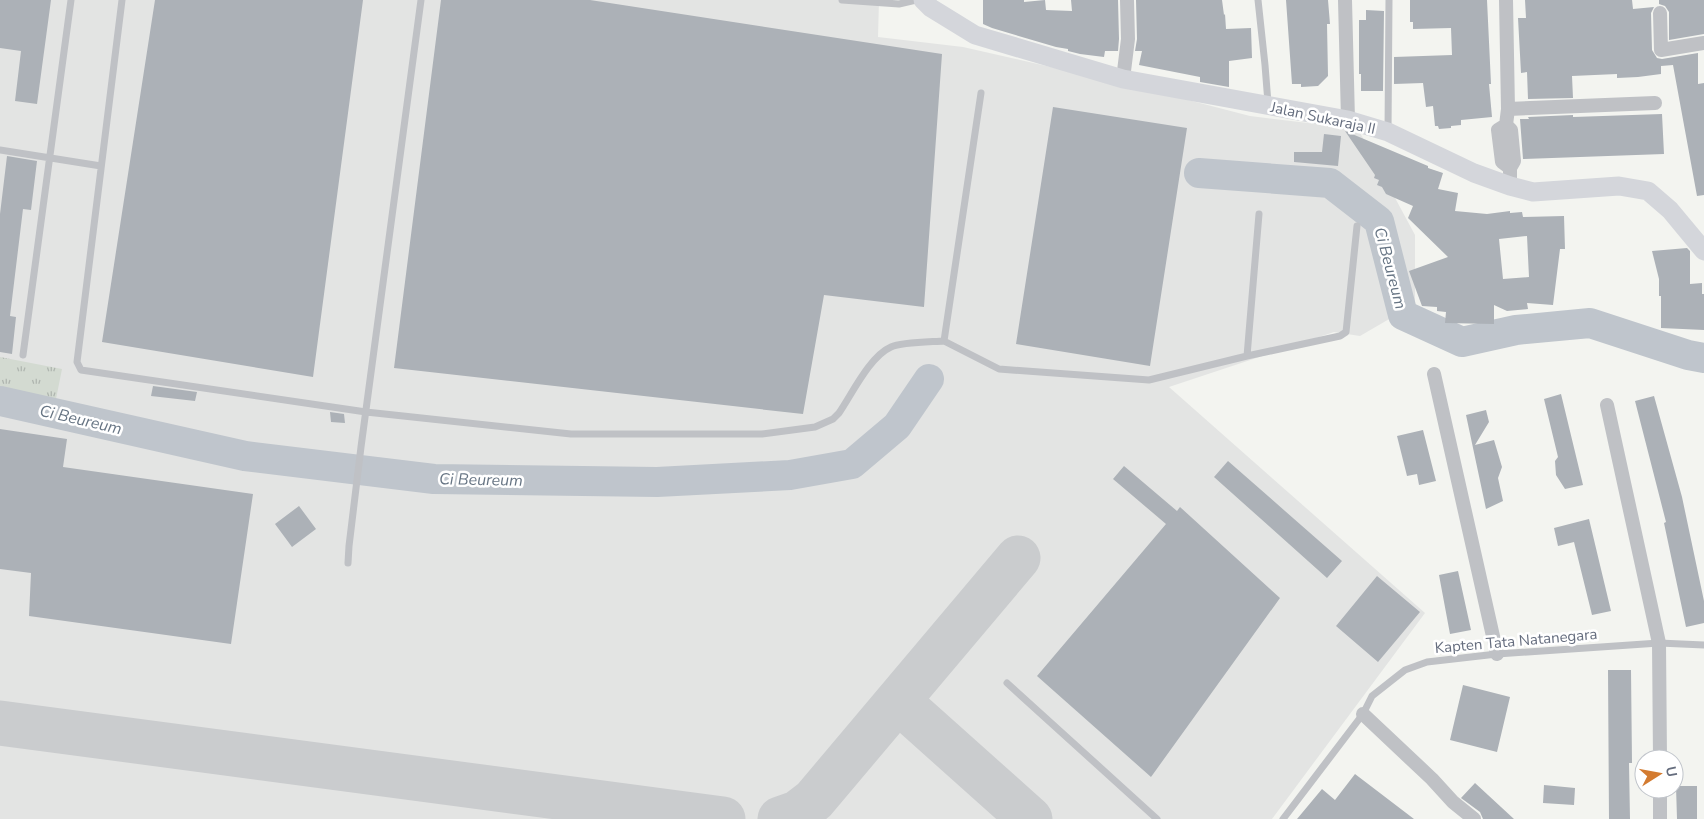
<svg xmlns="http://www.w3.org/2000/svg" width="1704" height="819" viewBox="0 0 1704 819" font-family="'Nunito Sans',sans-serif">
<defs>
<pattern id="grass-tufts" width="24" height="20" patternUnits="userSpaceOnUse" patternTransform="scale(1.25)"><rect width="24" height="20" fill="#d3dad1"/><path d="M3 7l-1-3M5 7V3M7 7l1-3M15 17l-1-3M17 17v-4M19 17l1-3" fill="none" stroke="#afb5af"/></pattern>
</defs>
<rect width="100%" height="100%" fill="#f3f4f0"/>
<path fill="#e3e4e3" d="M0 0H879L878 37 963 47 1138 87 1250 116 1358 129 1415 235V304L1360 336 1334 332 1169 387 1425 613 1272 819H0Z"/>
<path fill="url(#grass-tufts)" d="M0 357 62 369 55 404 105 414 104 420 0 405Z"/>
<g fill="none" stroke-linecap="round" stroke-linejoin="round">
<path stroke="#bfc5cc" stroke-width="30" d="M1199 173 1330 183 1379 221 1403 315 1462 342 1516 330 1590 323 1688 355 1704 358
M0 401 245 456 434 479 657 482 790 475 852 464 897 426 929 379"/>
<path stroke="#caccce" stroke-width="45" d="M898 701 1030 819
M0 723 723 819
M780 819 797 813 814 800 1018 558"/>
</g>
<path fill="#acb1b7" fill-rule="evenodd" d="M0 0H51L37 104 15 101 21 51 0 48Z
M155 0H363L313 377 102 342Z
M441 0H590L942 54 924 307 824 295 803 414 394 368Z
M983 0H1024V2L1045 0 1046 10 1072 11 1071 0H1118L1119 39 1118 51H1105L1104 57 1080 54 1068 51V49L1056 47 992 28 983 24Z
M1136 0H1222L1224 15 1225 14 1226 29 1251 28 1252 58 1229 61V87L1200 82V77L1139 65 1142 51H1135L1137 39Z
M1286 0H1328L1330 24H1327L1328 76 1318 86 1301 87V84H1292Z
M1410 0H1487L1491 84H1489L1492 117 1461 120V125L1451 126V128L1439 129 1438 126H1435L1433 106 1426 107 1423 83 1394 84V57L1452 55 1451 28 1413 29V22H1410Z
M1525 0H1632L1633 9 1654 7 1651 13 1652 50 1657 58 1662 59 1698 53V84L1704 83V195L1697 196 1673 65 1661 66V74L1638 77 1617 78V74L1572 76 1573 98 1528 99 1527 72 1521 73 1518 18H1526Z
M1659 0H1704V34L1669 40V12L1665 6 1659 4Z
M1366 10 1384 11 1383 91H1361V74H1359V20H1366Z
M1053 107 1187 128 1150 366 1016 344Z
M1662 114 1664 154 1523 159 1520 119H1529L1528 117 1573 115V117Z
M1345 131 1428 166V168L1443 173 1438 189 1458 193 1455 211 1487 214 1510 211V213L1522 212 1523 217 1564 216 1565 249H1560L1553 305 1527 303 1528 309 1507 311 1494 305V324L1445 323 1446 312 1437 311V307L1422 306 1409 271 1448 257 1408 218 1413 206 1386 194 1382 187 1377 185 1379 180 1374 178 1375 175ZM1527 236 1529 277 1503 279 1499 239Z
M1324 134 1341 136 1338 166 1294 162V152H1322Z
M7 156 37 161 31 210 23 209 10 316 16 317 12 354 0 352V214Z
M1687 248 1690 251V284L1702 283V294H1704V330L1661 328V296H1659V279L1652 251Z
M153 386 197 392 195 401 151 396Z
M1561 394 1583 485 1565 489 1556 475 1555 461 1558 457 1544 399Z
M1654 396 1682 497 1704 601V623L1686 627 1664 523 1666 522 1635 401Z
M1486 410 1489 422 1475 445 1494 440 1502 467 1498 478 1503 501 1486 509 1466 415Z
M330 412 344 414 345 423 331 422Z
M0 429 67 439 63 467 253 494 231 644 29 616 31 573 0 569Z
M1423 430 1436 481 1419 485 1417 474 1407 476 1397 436Z
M1228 461 1342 561 1327 578 1214 477Z
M1124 466 1177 511 1180 507 1280 598 1151 777 1037 676 1166 524 1113 479Z
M299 506 316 529 292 547 275 524Z
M1589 519 1611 611 1592 615 1574 542 1558 546 1554 528Z
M1458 571 1471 630 1450 634 1439 575Z
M1377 576 1420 612 1378 662 1336 626Z
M1608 670H1631L1632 763H1629L1630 819H1609Z
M1463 685 1510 697 1497 752 1450 740Z
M1355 774 1414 819H1297L1322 789 1335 800Z
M1475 783 1514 819H1483L1480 812 1461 798Z
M1544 785 1575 788 1574 805 1543 803Z
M1676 786H1697V819H1677Z"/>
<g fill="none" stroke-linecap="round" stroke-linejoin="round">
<path stroke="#bfc1c5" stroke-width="7" d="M122 0 77 362 81 370 366 412 571 434H762L815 427 833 419 839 413C852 394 870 356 891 347 902 342 931 342 944 341L981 93
M842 0 899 4 916 0
M1258 0 1265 65 1268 103
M1388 132 1389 0
M0 150 101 166
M944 341 999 369 1149 380 1247 356 1259 214
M23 355 71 0
M1247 356 1340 336 1346 332 1357 226
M348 563 349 546 361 447 421 0
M1007 683 1157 819
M1283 819 1363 714 1372 696 1405 670 1427 662 1497 654 1659 643 1704 645"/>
<path stroke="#bfc1c5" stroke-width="14" d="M1345 0 1348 120
M1506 0 1508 109 1506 125 1511 130 1514 161 1510 168V186
M1660 13 1661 50 1704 43
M1123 79 1128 39 1127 0
M1508 109 1655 103
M1506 125 1498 130 1502 162 1510 168
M1434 374 1497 654
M1607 405 1659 643 1660 759
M1363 714 1432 779 1453 802 1474 819
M1660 789V819"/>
<path stroke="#d4d6db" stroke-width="19" d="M923 0 931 8 975 35 1123 79 1348 120 1388 132 1474 173 1510 186 1533 192 1619 186 1648 191 1670 210 1704 251"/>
</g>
<g text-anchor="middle" stroke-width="5" stroke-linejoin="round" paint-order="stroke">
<g font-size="15" fill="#656d7e" stroke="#fff">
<text transform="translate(1323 118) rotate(12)" y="5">Jalan Sukaraja II</text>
<text transform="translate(1516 641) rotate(-5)" y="5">Kapten Tata Natanegara</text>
</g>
<g font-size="16" font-style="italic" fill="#667483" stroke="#fff">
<text transform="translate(1391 268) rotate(75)" y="6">Ci Beureum</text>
<text transform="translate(81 419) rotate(13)" y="6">Ci Beureum</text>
<text transform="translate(481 479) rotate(1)" y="6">Ci Beureum</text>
</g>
</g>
<g transform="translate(1659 774) rotate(79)"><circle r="24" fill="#ffffff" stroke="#c1c5cb"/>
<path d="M0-4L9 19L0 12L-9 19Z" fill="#d37b30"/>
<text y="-8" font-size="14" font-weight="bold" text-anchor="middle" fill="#656d7e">U</text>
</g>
</svg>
